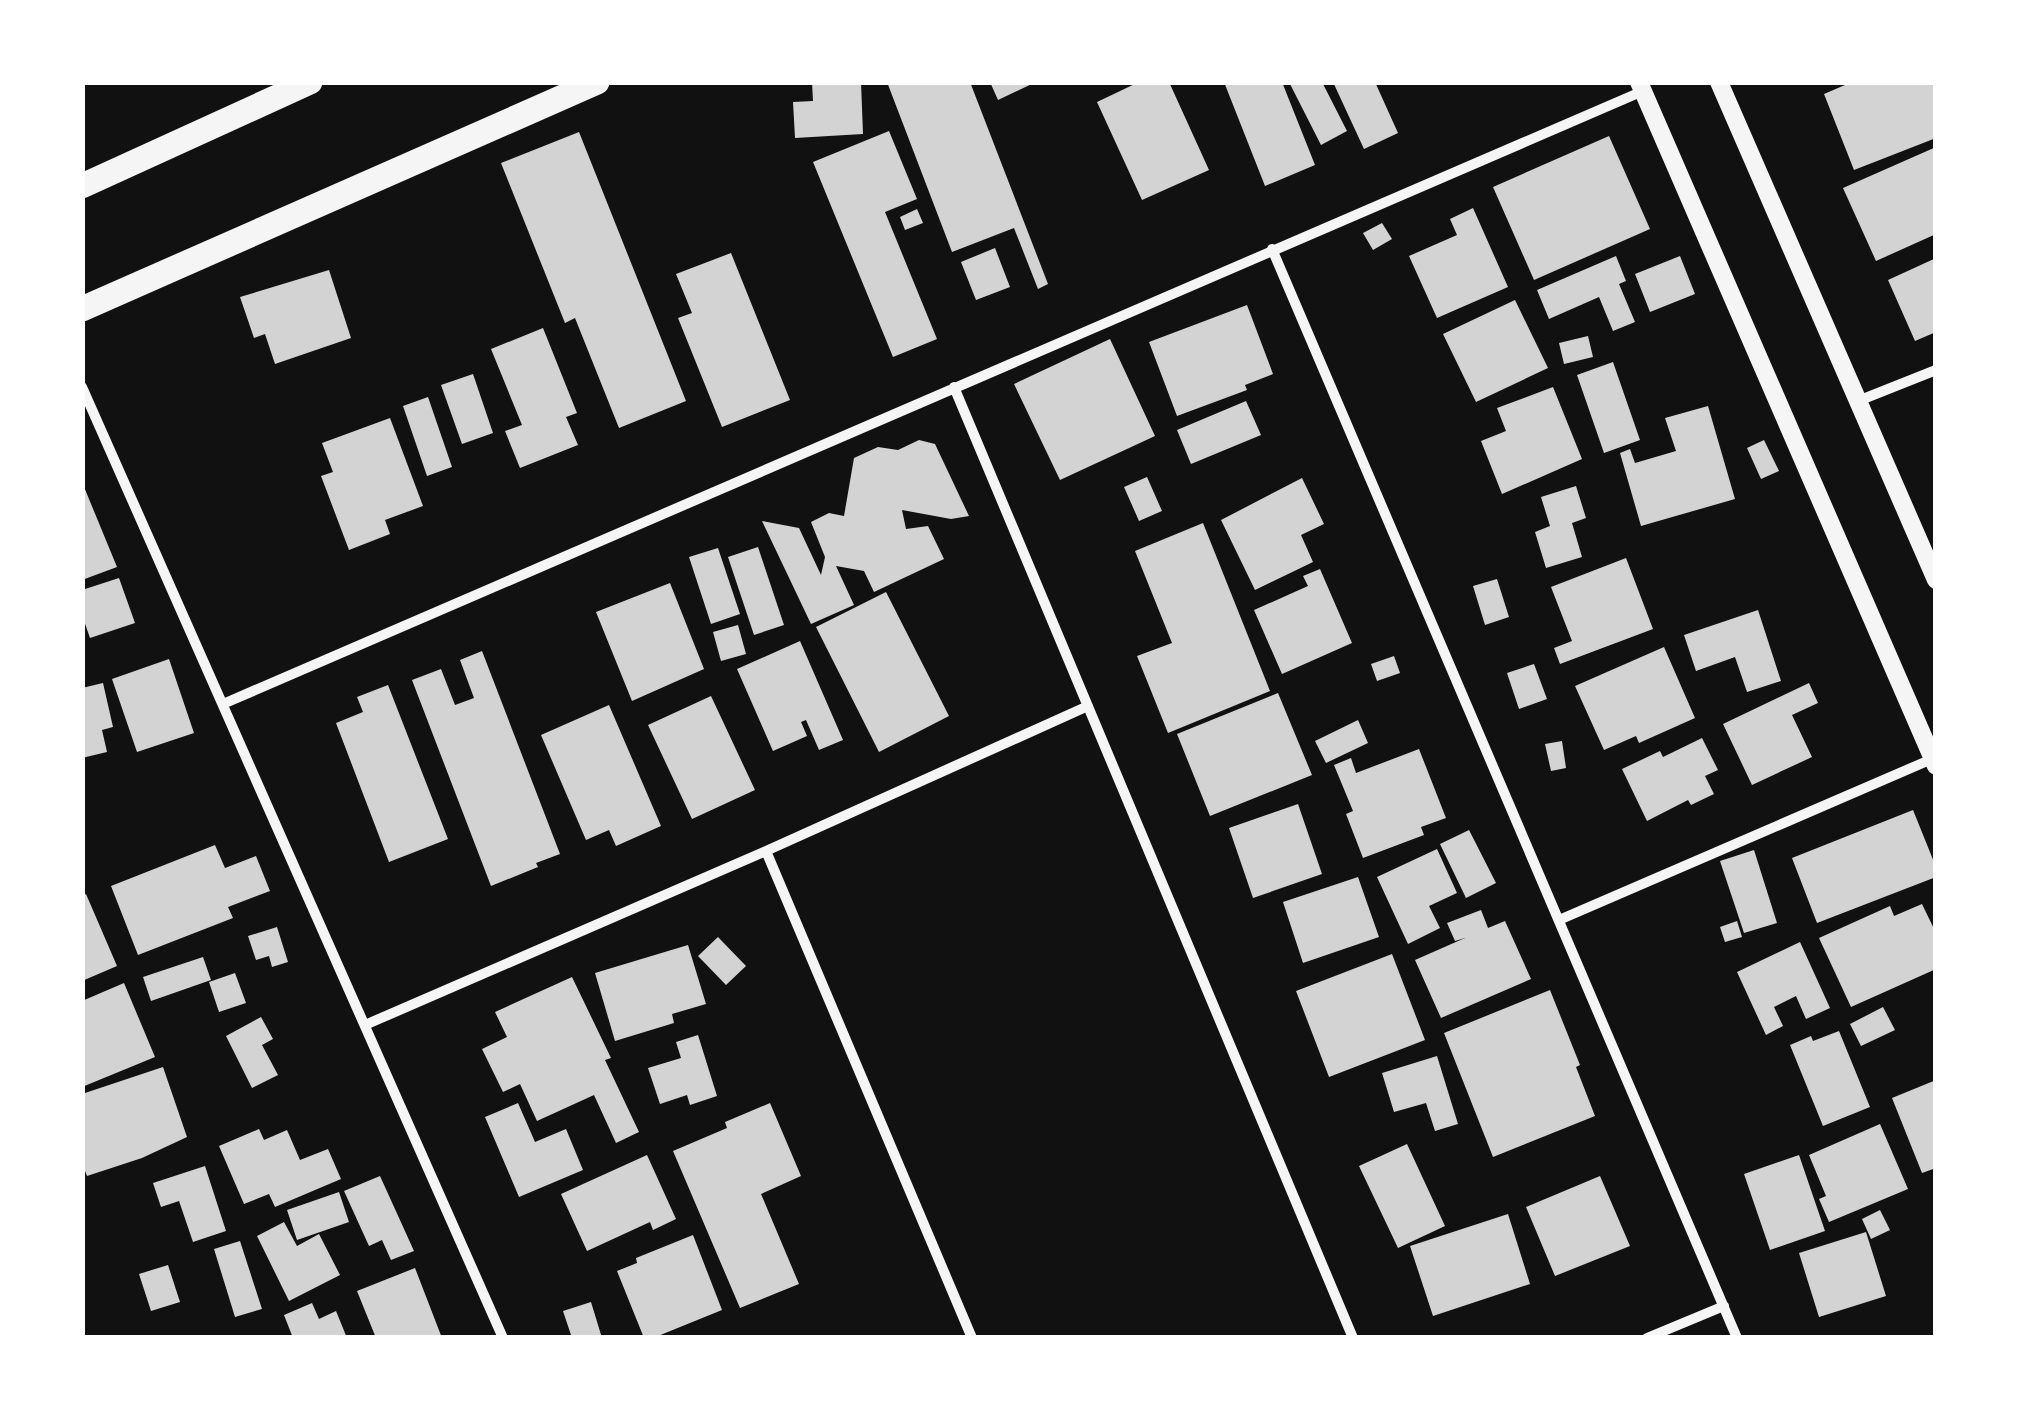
<svg xmlns="http://www.w3.org/2000/svg" width="2018" height="1420" viewBox="0 0 2018 1420" font-family="Mulish,sans-serif">
<rect width="100%" height="100%" fill="#111"/>
<path fill="#d3d3d3" d="M812 82H861L863 134 795 138 793 102 813 101Z
M887 82H970L1048 284 1038 289 1014 228 952 252Z
M990 82H1036L998 100Z
M1139 82H1169L1209 170 1142 200 1097 102Z
M1224 82H1282L1315 165 1265 186Z
M1289 82H1322L1347 131 1321 145Z
M1333 82H1375L1398 133 1364 149Z
M1852 82H1936V138L1854 170 1824 94Z
M889 131 917 199 885 212 937 339 893 357 813 162Z
M579 132 686 401 619 428 575 318 565 323 501 163Z
M1609 136 1650 229 1534 280 1493 187Z
M1936 147V234L1876 261 1843 188Z
M1473 208 1508 287 1437 318 1409 256 1457 235 1450 219Z
M917 209 923 223 905 230 900 217Z
M1382 223 1392 239 1373 250 1363 233Z
M995 248 1010 287 976 300 961 262Z
M731 253 790 400 722 427 678 318 692 313 676 274Z
M1616 256 1626 281 1619 284 1635 322 1613 331 1599 297 1549 319 1537 290Z
M1680 256 1695 294 1650 312 1635 274Z
M1936 258V332L1915 341 1888 280Z
M329 270 351 338 275 364 265 334 254 338 240 297Z
M1515 300 1548 368 1476 402 1443 334Z
M1247 305 1273 374 1245 385 1247 390 1177 416 1149 342Z
M543 328 577 413 566 417 578 445 520 468 505 431 522 425 491 349Z
M1588 336 1593 357 1564 364 1559 343Z
M1110 339 1155 436 1060 480 1014 384Z
M1613 362 1640 440 1604 453 1577 375Z
M473 374 493 433 462 444 441 385Z
M1553 387 1582 459 1502 494 1481 441 1506 431 1497 408Z
M428 397 452 467 427 476 403 406Z
M1246 401 1261 435 1191 464 1177 430Z
M1708 406 1735 499 1641 526 1620 453 1630 449 1635 463 1676 451 1665 418Z
M390 418 423 506 385 520 390 534 349 550 321 476 333 472 322 443Z
M919 440 935 444 969 516 951 519 902 510 906 529 928 526 944 559 874 592 864 571 836 566 854 605 811 624 762 521 799 528 821 575 825 557 811 522 829 513 844 516 854 458 878 447 898 450Z
M1764 440 1779 471 1761 479 1747 448Z
M1147 477 1162 511 1139 521 1124 487Z
M1302 478 1324 524 1301 535 1313 562 1255 590 1221 520Z
M82 482 117 567 82 580Z
M1576 486 1586 518 1572 523 1582 557 1546 568 1535 532 1550 526 1541 497Z
M1203 523 1270 691 1168 733 1137 656 1172 643 1135 551Z
M758 547 784 625 754 635 728 557Z
M718 548 740 614 711 624 689 557Z
M1626 558 1653 629 1560 664 1554 648 1572 641 1551 587Z
M1320 569 1352 643 1282 674 1254 610 1308 586 1303 576Z
M119 578 135 623 90 638 82 615V590Z
M1497 579 1509 617 1485 625 1473 586Z
M670 583 704 669 632 701 596 612Z
M886 592 949 716 879 752 816 627Z
M1758 610 1781 681 1747 692 1735 657 1696 671 1684 635Z
M738 625 746 654 721 661 713 632Z
M800 641 843 740 819 750 806 720 801 722 807 736 773 751 737 669Z
M1664 647 1695 718 1639 743 1636 736 1604 750 1575 686Z
M482 651 560 854 536 863 538 867 491 886 412 680 441 669 455 705 474 698 460 660Z
M1394 656 1400 673 1377 681 1371 664Z
M169 659 194 733 137 752 112 679Z
M1534 664 1547 699 1519 709 1507 673Z
M103 683 113 727 102 730 107 752 82 758V688Z
M1809 683 1818 703 1792 715 1812 757 1752 785 1723 724Z
M388 685 448 839 389 862 336 723 363 712 357 697Z
M1278 693 1312 775 1210 816 1177 734Z
M711 696 755 790 692 819 648 725Z
M609 705 661 826 616 846 609 830 586 840 541 735Z
M1358 720 1368 743 1326 763 1315 741Z
M1702 738 1718 770 1705 776 1714 794 1691 805 1688 800 1647 821 1622 769 1660 751 1663 757Z
M1562 741 1566 768 1551 771 1545 744Z
M1419 749 1446 818 1421 827 1424 835 1363 858 1346 814 1353 811 1334 765 1351 758 1356 773Z
M1298 804 1322 874 1253 898 1229 828Z
M1913 810 1936 867V877L1817 923 1792 858Z
M1469 830 1496 883 1466 898 1440 844Z
M215 845 225 868 256 856 270 891 228 907 233 918 138 955 111 886Z
M1437 849 1457 893 1429 906 1440 928 1408 944 1377 877Z
M1754 850 1777 923 1744 933 1720 861Z
M1358 877 1379 937 1303 963 1283 902Z
M86 894 117 966 82 981V896Z
M1922 904 1936 933V969L1851 1007 1819 938 1890 906 1894 916Z
M1481 910 1488 928 1505 921 1531 979 1441 1018 1415 960 1465 938 1455 941 1447 923Z
M1737 921 1742 937 1725 942 1720 927Z
M277 927 288 962 272 967 269 956 256 960 248 936Z
M718 937 746 966 726 985 698 956Z
M1800 942 1830 1008 1806 1019 1796 996 1774 1007 1783 1026 1766 1035 1737 972Z
M688 945 706 1004 672 1014 674 1023 615 1041 595 973Z
M1392 954 1425 1040 1329 1077 1296 991Z
M203 957 211 980 151 1001 143 977Z
M235 973 246 1003 219 1012 209 982Z
M572 977 611 1058 605 1060 639 1132 616 1143 594 1095 537 1121 520 1084 503 1092 482 1049 507 1037 495 1012Z
M124 983 155 1057 82 1087V1001Z
M1550 990 1580 1065 1576 1067 1595 1116 1493 1157 1444 1033Z
M1883 1007 1895 1030 1861 1046 1850 1024Z
M261 1017 273 1039 262 1045 278 1075 252 1088 226 1036Z
M1839 1031 1870 1107 1823 1126 1790 1045 1811 1036 1813 1041Z
M698 1035 717 1096 690 1105 687 1095 660 1104 648 1068 681 1058 676 1042Z
M1437 1056 1458 1124 1435 1131 1426 1103 1394 1112 1382 1073Z
M163 1067 187 1137 142 1158 87 1176 82 1163V1094Z
M1936 1080V1168L1922 1173 1892 1098Z
M518 1103 535 1142 566 1129 583 1170 519 1197 485 1117Z
M770 1103 801 1176 761 1194 799 1284 740 1308 673 1151 727 1128 725 1122Z
M1880 1124 1908 1189 1829 1222 1819 1199 1826 1196 1809 1155Z
M259 1129 264 1140 287 1130 300 1160 328 1149 341 1179 275 1207 269 1194 244 1204 219 1146Z
M1407 1144 1445 1226 1398 1248 1359 1166Z
M647 1155 676 1219 653 1230 650 1222 587 1251 561 1194Z
M1799 1155 1825 1231 1770 1250 1744 1174Z
M205 1166 226 1231 193 1242 179 1201 161 1207 153 1183Z
M380 1176 414 1251 391 1260 382 1240 369 1246 344 1191Z
M1600 1176 1630 1246 1555 1276 1526 1207Z
M339 1192 349 1222 297 1240 287 1210Z
M1880 1210 1890 1230 1871 1239 1862 1219Z
M1508 1214 1530 1284 1433 1316 1410 1246Z
M284 1222 297 1246 319 1234 340 1275 289 1301 257 1236Z
M1866 1232 1886 1296 1819 1317 1799 1253Z
M693 1235 722 1310 653 1338H644L617 1271 637 1263 636 1258Z
M240 1241 262 1309 235 1317 214 1249Z
M168 1265 180 1302 151 1311 139 1274Z
M415 1268 442 1338H376L357 1291Z
M591 1302 602 1338H572L563 1311Z
M312 1303 319 1319 336 1311 347 1338H293L284 1315Z"/>
<g fill="none" stroke-linecap="round" stroke-linejoin="round">
<path stroke="#f5f5f5" stroke-width="10" d="M1272 249 1737 1338
M82 387 503 1338
M954 387 1353 1338
M1858 401 1936 370
M223 704 1643 91
M766 851 972 1338
M1559 920 1932 759
M365 1025 766 851 1088 706
M1647 1338 1724 1306"/>
<path stroke="#f5f5f5" stroke-width="18" d="M1639 82 1936 766
M1719 82 1936 580"/>
<path stroke="#f5f5f5" stroke-width="25" d="M82 186 310 82
M82 309 597 82"/>
</g>
<rect width="2018" height="1420" fill="none" stroke="#ffffff" stroke-width="170"/>
</svg>
